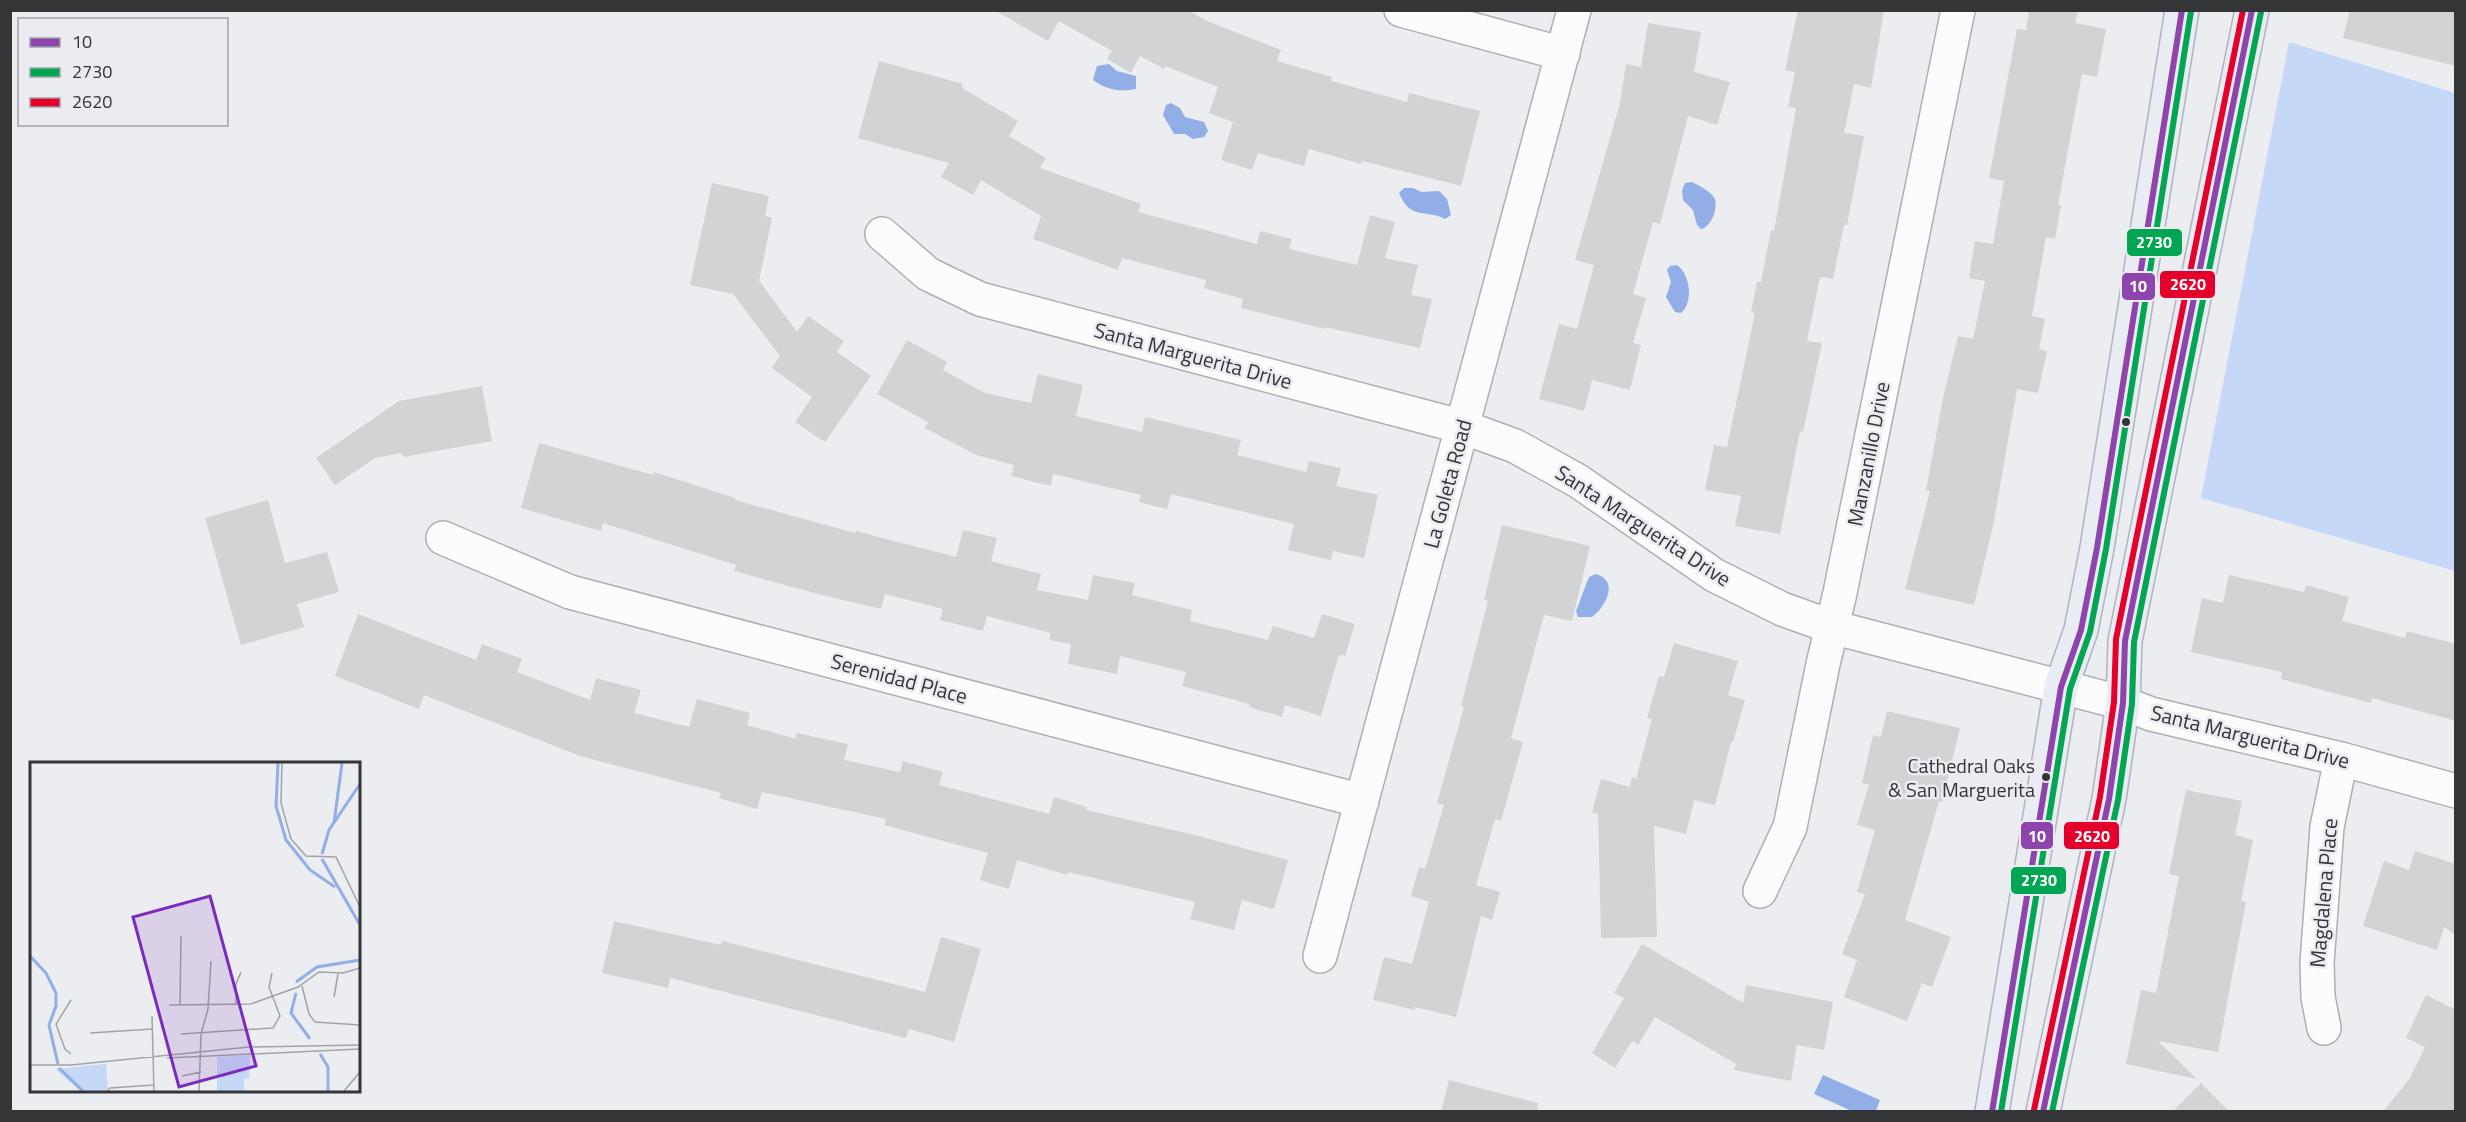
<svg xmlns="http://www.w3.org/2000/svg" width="2466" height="1122" viewBox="0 0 2466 1122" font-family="'Titillium Web',sans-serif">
<rect width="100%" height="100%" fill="#ebedf0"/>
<path fill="#c6d8f8" d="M2289 42 2455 93V571L2201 498Z"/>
<path fill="#91afe6" d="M1109 64 1117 71 1136 76V89C1119 92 1107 90 1093 80L1097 66Z
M1171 103 1180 108 1185 117 1204 122 1208 131 1204 137 1193 139 1185 134H1174L1163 115 1166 105Z
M1692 182C1698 185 1708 190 1713 196 1720 204 1712 227 1701 229L1697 225 1693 210 1683 200 1682 191 1685 183Z
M1404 188H1413L1421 192 1439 191 1447 199 1451 215 1445 219C1428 209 1410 221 1399 193Z
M1677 265C1690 274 1694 302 1681 313L1675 312 1666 297 1671 282 1667 270 1670 266Z
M1596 574C1620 581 1605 608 1592 617H1578L1576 611C1581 600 1584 588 1589 577Z
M1823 1075 1880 1100 1876 1111H1852L1814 1094Z"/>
<path fill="#d2d3d5" d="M994 10H1188L1207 21 1281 50 1277 61 1332 77 1331 81 1407 102 1409 93 1480 111 1461 186 1362 161 1361 164 1309 149 1304 166 1258 153 1252 170 1221 160 1233 122 1209 113 1218 87 1165 66 1164 69 1140 56 1131 73 1107 59 1112 51 1059 21 1048 41Z
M1798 10H1884L1871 88 1854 84 1844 133 1864 136 1847 225H1844L1833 279 1820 277 1807 341 1822 343 1803 432 1800 431 1780 534 1735 526 1741 496 1705 490 1714 445 1727 447 1755 313 1751 312 1757 282H1761L1771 230 1774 231 1796 108 1788 107 1795 72 1785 70Z
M2029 10H2078L2075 23 2106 29 2097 77 2082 74 2058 205H2061L2055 239 2046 237 2032 316 2045 319 2039 349 2047 351 2038 393 2017 389 1993 526 1974 605 1905 589 1930 491 1926 490 1943 398 1958 336 1973 339 1985 281 1969 278 1975 241 1993 244 2004 181 1989 178 2017 29 2026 30Z
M2350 10H2456V66L2343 38Z
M1648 23 1701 32 1694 72 1730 82 1717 125 1688 116 1660 224 1653 222 1633 294 1646 298 1633 343 1641 345 1630 390 1592 380 1584 411 1539 399 1559 324 1577 329 1594 265 1575 260 1620 103 1626 64 1641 67Z
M879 61 963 84 962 88 1018 121 1009 136 1046 158 1040 168 1141 204 1138 212 1257 244 1260 231 1292 239 1289 249 1357 265 1370 215 1395 222 1385 258 1418 265 1411 295 1432 299 1420 348 1325 327V329L1241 308 1243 299 1204 288 1206 280 1122 258 1118 270 1033 239 1041 216 981 180 973 195 941 177 949 163 858 138Z
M712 183 769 196 765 216 772 218 759 281 797 332 808 316 844 341 837 352 871 376 825 442 795 422 812 397 772 368 780 356 733 294 690 285Z
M907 340 947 362 943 370 985 393 1031 403 1038 374 1083 385 1076 416 1142 432 1145 417 1241 440 1237 455 1306 472 1309 461 1341 468 1336 486 1378 495 1364 558 1333 551 1331 560 1288 550 1294 524 1171 494 1167 509 1139 502 1141 495 1053 474 1051 486 1011 476 1014 465 976 455 925 428 928 422 877 394Z
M482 386 492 441 403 457 402 453 375 458 335 485 316 458 399 401Z
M539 443 653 475 654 472 735 498V500L855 533 856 531 956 557 963 530 997 538 991 561 1041 574 1037 590 1088 600 1093 575 1135 583 1132 595 1192 610 1190 621 1268 640 1273 626 1314 638 1322 614 1355 624 1345 656 1339 655 1321 716 1285 705 1282 717 1249 707 1250 704 1182 686 1186 672 1120 656 1117 674 1068 664 1071 644 1049 640 1051 633 987 616 983 631 940 620 943 609 885 594 881 609 818 594 734 571 736 565 603 523 601 531 521 508Z
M268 500 285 563 327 552 339 592 297 604 304 627 241 645 205 518Z
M1502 525 1590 546 1572 621 1544 615 1511 738 1523 742 1501 821 1495 819 1476 885 1500 892 1492 920 1481 916 1456 1017 1415 1007V1010L1373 1000 1384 957 1412 964 1429 902 1411 896 1419 867 1425 869 1444 805 1437 803 1464 707 1461 706 1488 601 1484 600Z
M2229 575 2304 592 2306 585 2349 597 2342 621 2405 638 2407 631 2456 644V721L2372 698 2371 703 2281 679 2282 672 2191 652 2202 598 2223 603Z
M358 614 476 660 482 644 522 659 517 672 590 700 596 678 641 690 634 713 689 727 697 699 750 713 747 725 796 739 797 733 848 744 844 760 900 772 903 761 943 772 939 785 1049 814 1054 797 1087 807 1086 810 1195 835 1288 860 1274 909 1242 900 1234 930 1190 919 1195 902 1068 872 1067 875 1017 860 1009 889 980 880 988 853 884 825 886 819 762 792 757 809 719 798 721 793 580 756 424 695 419 709 335 676Z
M1674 643 1738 661 1728 695 1745 700 1733 742H1731L1715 805 1694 800 1686 834 1654 826 1657 937 1601 938 1598 814 1592 812 1601 779 1630 787 1632 777 1636 779 1652 719 1647 718 1659 676 1664 677Z
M1887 711 1960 728 1942 802 1939 801 1905 920 1951 937 1932 987 1922 983 1907 1021 1844 997 1857 960 1842 954 1865 894 1857 892 1875 830 1857 825 1869 785 1862 783 1873 735 1881 737Z
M2186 790 2242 801 2235 835 2253 840 2241 901 2246 902 2218 1052 2158 1041 2197 1079 2126 1064 2141 990 2156 993 2179 876 2169 874Z
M2415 851 2456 864V935L2444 927 2437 950 2363 926 2384 861 2409 870Z
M614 921 721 945 722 941 925 992 941 937 981 949 954 1042 909 1029 906 1038 670 978 668 988 602 973Z
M1642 944 1743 1003 1746 985 1833 1002 1824 1050 1797 1045 1791 1081 1734 1070 1736 1064 1655 1017 1638 1045 1632 1041 1615 1068 1592 1053 1624 998 1614 993Z
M2426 995 2456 1010V1112H2383L2410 1078 2425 1047 2406 1038Z
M1449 1080 1538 1103 1537 1112H1441Z
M2201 1083 2230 1112H2172Z"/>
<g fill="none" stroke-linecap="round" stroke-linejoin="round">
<defs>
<path id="minor" d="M1401 10 1563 54
M882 234 928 274 980 299 1463 427 1515 446 1578 481 1714 575 1782 609 1832 627 2123 703 2151 714 2341 759 2456 791
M443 538 570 592 1362 801
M1760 891 1790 827 1823 664 1840 593 1958 10
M1320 956 1574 10
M2324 1028 2318 997 2317 963 2327 827 2341 759"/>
<path id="major" d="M1992 1112 2061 687 2081 630 2097 548 2182 10
M2043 1112 2109 799 2123 703 2125 641 2252 10"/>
</defs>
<use href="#minor" stroke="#aeafb1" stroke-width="36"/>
<use href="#major" stroke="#aeb4be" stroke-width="36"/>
<use href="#minor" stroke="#fcfcfd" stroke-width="33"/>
<use href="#major" stroke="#e9ecf2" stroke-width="33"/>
<defs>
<path id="bus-1" d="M1992 1112 2061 687 2081 630 2097 548 2182 10
M2043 1112 2109 799 2123 703 2125 641 2252 10"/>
<path id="bus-2" d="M2001 1112 2070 689 2090 632 2106 549 2191 11
M2052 1112 2118 800 2132 704 2134 642 2261 12"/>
<path id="bus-3" d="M2034 1110 2100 797 2114 702 2116 639 2243 10"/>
</defs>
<use href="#bus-1" stroke="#eaecf1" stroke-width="10"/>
<use href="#bus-2" stroke="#eaecf1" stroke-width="10"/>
<use href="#bus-3" stroke="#eaecf1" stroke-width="10"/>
<use href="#bus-1" stroke="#8e44ad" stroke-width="6"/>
<use href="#bus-2" stroke="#00a651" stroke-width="6"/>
<use href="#bus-3" stroke="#e4002b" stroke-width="6"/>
</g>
<g fill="#343537" stroke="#eaecf1" stroke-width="2">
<circle cx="2126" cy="422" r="5"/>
<circle cx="2046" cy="777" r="5"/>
</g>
<g text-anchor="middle" stroke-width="5" stroke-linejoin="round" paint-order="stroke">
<g font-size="20" fill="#343537" stroke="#eaecf1" text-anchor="end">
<text x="2035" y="773">Cathedral Oaks<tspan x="2035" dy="24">&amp; San Marguerita</tspan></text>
</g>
<g font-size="21" fill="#343537" stroke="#eaecf1">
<text transform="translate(1193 356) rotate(15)" y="7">Santa Marguerita Drive</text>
<text transform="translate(1869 454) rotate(-79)" y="7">Manzanillo Drive</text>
<text transform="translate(1448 484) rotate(-75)" y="7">La Goleta Road</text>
<text transform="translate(1643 526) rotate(33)" y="7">Santa Marguerita Drive</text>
<text transform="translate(899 679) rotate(15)" y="7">Serenidad Place</text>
<text transform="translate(2250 737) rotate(14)" y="7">Santa Marguerita Drive</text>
<text transform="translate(2324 893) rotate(-85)" y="7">Magdalena Place</text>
</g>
</g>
<g transform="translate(30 762)">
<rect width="330" height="330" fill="#ebedf0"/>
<path d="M220 293 219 316 214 317V329H187V295ZM76 302 78 329H50L25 307Z" fill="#c6d8f8"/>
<path fill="none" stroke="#91afe6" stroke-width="3" d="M248 1 246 44 256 78 280 108 305 125M304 61 312 1M292 92 299 68 330 22M292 97 330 163M0 194 16 211 26 231V244L19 263 28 302M266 220 287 205 330 198M266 231 261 251 280 277M290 292 298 305V329M29 306 53 329"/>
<path fill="none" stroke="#a2a3a6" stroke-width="1.5" d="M252 1 251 41 261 77 276 94 306 95 330 145M272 224 279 252 285 260 330 263M304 235 308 212M41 238 26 262 35 287 41 292M139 243 221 242 268 225 289 210 313 211 330 206M150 243 151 174M206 243V222L211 210M122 254 124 329M60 271 122 267M151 272 243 266 250 254 239 225 242 211M137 296 330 287M0 303H41L219 285 330 283M152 314 171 310M77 329 80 326 124 323M169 329 171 272 178 247 181 199M314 329 330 310"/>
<path fill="#7b2cbf" fill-opacity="0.15" stroke="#7b2cbf" stroke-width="3" d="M180 134 226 304 149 325 103 155Z"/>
<rect width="330" height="330" fill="none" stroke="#343537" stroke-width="3"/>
</g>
<g stroke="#eaecf1" stroke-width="2">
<rect x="2126" y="228" width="57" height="29" rx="6" fill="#00a651"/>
<rect x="2159" y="270" width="57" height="29" rx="6" fill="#e4002b"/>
<rect x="2121" y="272" width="35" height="29" rx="6" fill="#8e44ad"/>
<rect x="2020" y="821" width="34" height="29" rx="6" fill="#8e44ad"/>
<rect x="2063" y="821" width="57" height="29" rx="6" fill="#e4002b"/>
<rect x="2010" y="866" width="57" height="29" rx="6" fill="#00a651"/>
</g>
<g font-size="16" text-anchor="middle" font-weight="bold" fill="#fff">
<text x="2154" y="248">2730</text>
<text x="2188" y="290">2620</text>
<text x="2138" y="292">10</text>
<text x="2037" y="842">10</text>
<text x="2092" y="842">2620</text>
<text x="2039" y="886">2730</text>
</g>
<rect width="2466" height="1122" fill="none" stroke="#343537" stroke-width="24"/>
<rect x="18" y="18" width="210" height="108" fill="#eaecf1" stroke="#a1a3a7" stroke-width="1.5"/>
<rect x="30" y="38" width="30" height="9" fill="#8e44ad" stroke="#a1a3a7" stroke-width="1.5"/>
<text x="72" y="48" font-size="18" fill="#343537">10</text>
<rect x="30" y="68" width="30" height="9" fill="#00a651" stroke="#a1a3a7" stroke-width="1.5"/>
<text x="72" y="78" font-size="18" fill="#343537">2730</text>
<rect x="30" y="98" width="30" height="9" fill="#e4002b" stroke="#a1a3a7" stroke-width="1.5"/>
<text x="72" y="108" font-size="18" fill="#343537">2620</text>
</svg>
